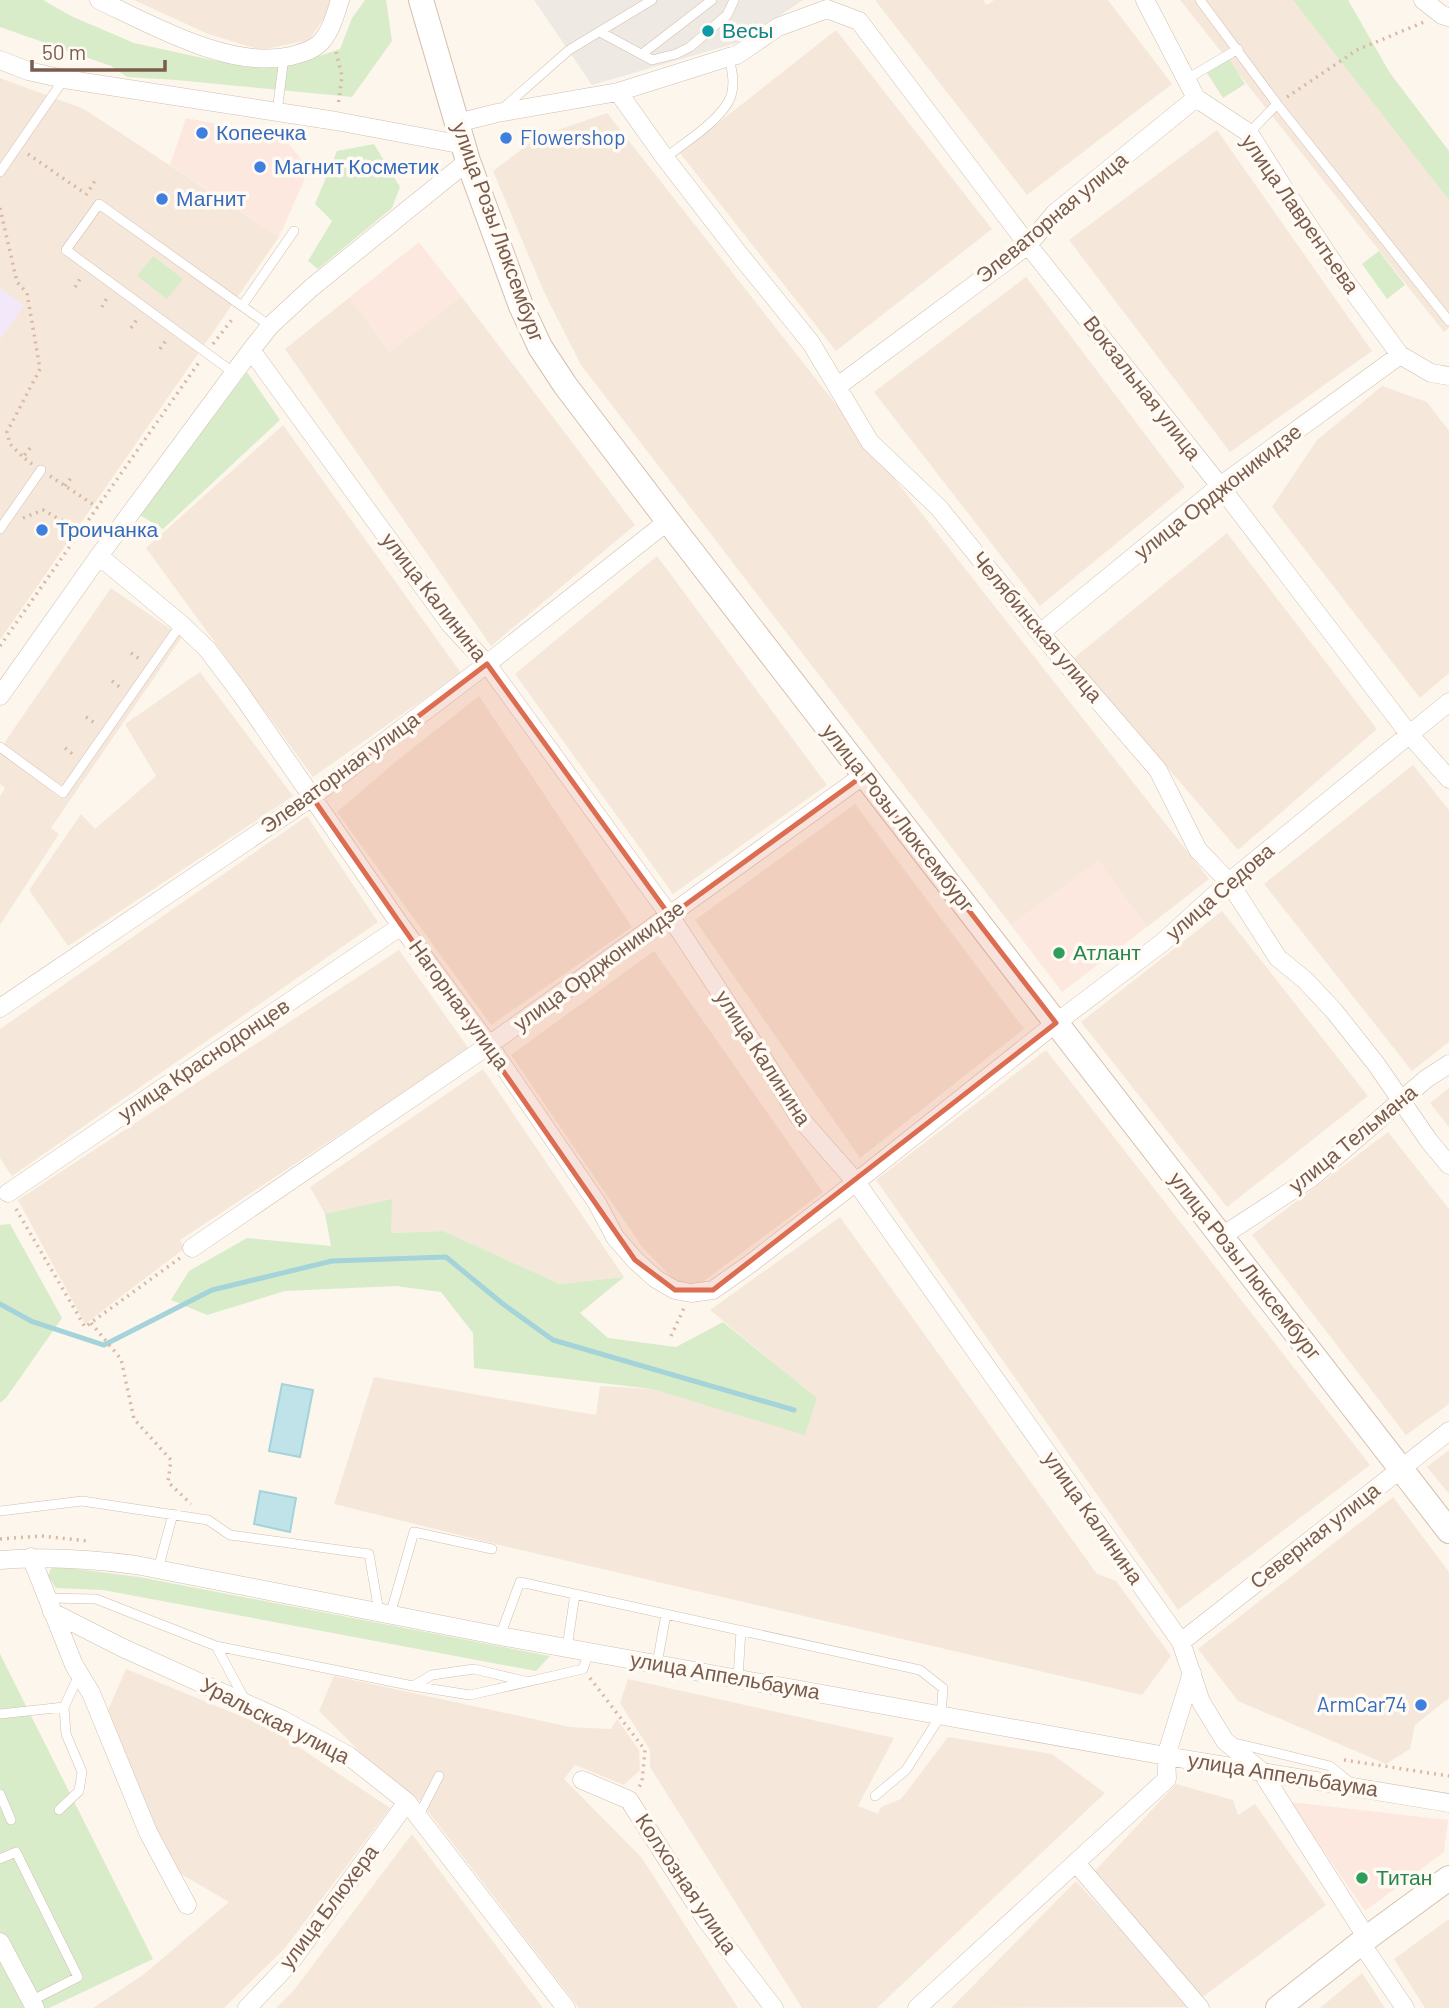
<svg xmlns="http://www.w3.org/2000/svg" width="1449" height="2008" viewBox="0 0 1449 2008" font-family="Barlow,sans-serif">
<rect width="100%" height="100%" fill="#fdf6ec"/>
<path fill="#f5e8da" d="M134 0H332L331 8 309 40 261 50 208 34Z
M875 0H983L987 5 994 0H1108L1172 84 1027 195Z
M1180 0H1309L1449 177V328L1444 332Z
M836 30 992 229 836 351 680 153Z
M0 78 84 109 279 237 0 640V339L23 305 0 288Z
M607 113 1209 879 1147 927 1098 862 1011 925 581 365 544 292 493 171 538 137Z
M1217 130 1372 351 1230 452 1069 240Z
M1026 277 1185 487 1040 606 874 392Z
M461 296 635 525 491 646 285 349 350 297 389 352Z
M1382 386 1427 402 1449 431V673L1420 698 1272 507 1317 440Z
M283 425 461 673 313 777 146 548Z
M1227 533 1377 729 1238 850 1074 658Z
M657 556 827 785 673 894 515 674Z
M111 588 182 637 51 828 59 834 0 925V796L5 788 0 784V749Z
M200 672 293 796 68 946 29 890 81 814 95 829 156 776 125 724Z
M479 696 632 927 491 1025 337 812 399 759Z
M1413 765 1449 810V1042L1412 1071 1264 884Z
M855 804 1024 1029 860 1158 695 920Z
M307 816 378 922 12 1176 0 1158V1029Z
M1222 911 1368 1096 1227 1207 1081 1022Z
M399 950 469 1049 180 1240 185 1248 85 1324 18 1200Z
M654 951 823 1192 696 1287 674 1280 643 1248 511 1055Z
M1046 1050 1370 1465 1178 1610 876 1180Z
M483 1069 624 1277 560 1284 443 1231 391 1233V1200L325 1214 310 1187Z
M1449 1088V1127L1430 1103Z
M1388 1132 1449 1209V1404L1406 1435 1252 1235Z
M840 1217 1097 1574 1116 1581 1171 1656 1142 1695 504 1546 334 1504 374 1377 596 1415 600 1386 652 1389 805 1434 816 1398 710 1310Z
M1449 1450V1494L1427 1467Z
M1393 1497 1449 1572V1698L1415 1725 1410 1749 1386 1764 1238 1701 1198 1649Z
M126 1669 270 1728 390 1808 285 1948 224 2008H93L143 1975 229 1902 152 1857 103 1721Z
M334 1676 570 1727 611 1729 617 1719 639 1750 640 1770 624 1785 575 1765 564 1779 642 1858 738 2008H579L421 1802 361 1753 319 1711Z
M628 1679 894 1738 858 1806 878 1814 881 1807 901 1799 948 1737 1052 1754 1105 1793 877 2008H802L650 1767V1750L620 1703Z
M1176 1784 1233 1800 1238 1815 1255 1804 1326 1905 1200 1999 1094 1872Z
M412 1834 543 2008H276L294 1990Z
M1076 1881 1191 2007 951 2008Z
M1449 1919V2008H1425L1394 1959Z
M1362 1973 1385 2008H1320Z"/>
<path fill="#fde8e0" d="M186 118 282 136 309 169 279 237 170 165Z
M419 242 461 296 389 352 350 297Z
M1099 861 1147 927 1062 992 1011 925Z
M1290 1802 1448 1820 1444 1852 1365 1911Z"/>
<path fill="#efe9e4" d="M534 0H803L740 42 592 85Z"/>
<path fill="#f3e8fa" d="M0 288 24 305 0 339Z"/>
<path fill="#d8ecc9" d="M0 0H43L71 16 134 43 221 62 299 63 340 49 352 18 365 0H386L392 41 352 97 176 80 127 77 111 66 0 27Z
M1293 0H1348L1390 73 1449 151V200Z
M1229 59 1245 84 1223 98 1207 73Z
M374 144 400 187 392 208 318 269 308 261 332 221 315 204 337 151Z
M1379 251 1405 285 1387 299 1362 264Z
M153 256 183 279 167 299 137 276Z
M247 372 280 420 163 529 138 514Z
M392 1199 391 1233 443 1231 560 1284 624 1277 580 1313 608 1338 676 1347 723 1322 817 1398 805 1435 652 1389 474 1368 473 1333 441 1292 396 1286 285 1291 207 1315 171 1300 189 1271 247 1238 331 1246 325 1214Z
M10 1224 62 1318 6 1398 0 1403V1225Z
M52 1566 139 1577 550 1656 536 1671 103 1590 56 1588 48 1576Z
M0 1654 153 1959 49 2008H0Z"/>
<path fill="#bfe3e8" stroke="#a5d3da" stroke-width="2" d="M282 1384 313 1390 300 1457 269 1451Z
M260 1491 296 1498 290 1532 254 1524Z"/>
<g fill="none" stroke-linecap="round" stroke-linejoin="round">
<path stroke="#a5d3da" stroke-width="5" d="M0 1304 31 1321 104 1345 212 1290 332 1261 446 1257 503 1304 553 1340 794 1410"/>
<defs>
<path id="lane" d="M1200 0 1277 104 1449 321
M600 32 652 60 676 54 690 47 727 15 734 0
M642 54 712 0
M1187 79 1238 49
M501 110 569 50 652 0
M277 112 284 57
M1249 133 1277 104
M665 158C684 143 723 119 731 96 735 83 732 71 729 57
M0 172 64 79
M242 306 294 231
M234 373 66 250 99 204 270 326
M0 529 41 470
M0 747 63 793 181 624
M0 1511 82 1501 208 1520 230 1535 369 1554 379 1612
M158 1569 173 1514
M46 1598 96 1599 216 1646 413 1686 470 1695 583 1669 589 1652
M390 1615 414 1532 492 1549
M500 1636 520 1582 920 1670 943 1688 941 1715 906 1770 875 1796
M216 1646 245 1700
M567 1648 575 1594
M657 1664 666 1614
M738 1678 741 1630
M413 1686 432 1675 474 1669 524 1681
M0 1714 64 1707
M1235 1743 1330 1766 1352 1784
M0 1794 11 1820
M59 1810 79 1791 82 1772 66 1734 64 1707 79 1675
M418 1817 439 1776
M0 1859 16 1852 78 1977 31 2001"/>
<path id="street" d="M99 0C152 25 230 70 291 56 301 53 312 51 320 43 331 32 335 15 340 0
M1145 0 1196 98 1249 133 1290 198 1342 276 1400 355 1431 373 1449 376
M1423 0 1442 15 1449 17
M0 60 28 71 64 79 336 121 464 145
M618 92 665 158 739 254 811 343 870 442 939 508 1040 633 1158 770 1198 850 1229 882 1278 958 1305 980 1334 1011 1376 1064 1429 1141 1449 1165
M457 123 497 113 618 92 729 57 737 55 778 27 827 9 859 21 1028 245 1220 486 1409 734 1449 779
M251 350 450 624 487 664 670 916 758 1050 799 1117 856 1182 1181 1642 1201 1702 1225 1741 1261 1771 1367 1938
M838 386 1028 245 1055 213 1196 98
M99 556 181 624 208 650 241 694 401 926 489 1045 597 1203 615 1237 635 1260 656 1279 675 1290 691 1293 713 1290 750 1264 856 1182 1056 1023 1163 942 1229 882 1449 702
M1040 633 1220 486 1400 355
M0 696 99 556 251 350 270 326 311 288 468 161
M0 1008 312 797 487 664 668 521
M8 1193 401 926
M1222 1236 1311 1178 1426 1079 1449 1064
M192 1248 489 1045 864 775
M31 1557 74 1665 91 1693 148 1832 187 1905
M0 1560C46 1556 90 1559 136 1565L500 1636 1166 1756 1449 1803
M52 1612 123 1648 283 1720 349 1756 407 1802 566 2008
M1181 1642 1449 1431
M582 1780 629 1800 706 1920 774 2008
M1076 1863 1200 2008
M0 1942 35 2008
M1361 1943 1405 2008
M247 2008 290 1963 407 1802
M917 2008 1167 1779 1166 1756 1192 1673"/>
<path id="secondary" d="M421 0 468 161 521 306 540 347 565 385 668 521 1449 1531
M1278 2008 1367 1938 1449 1878"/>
</defs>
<use href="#lane" stroke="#d1beb0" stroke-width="10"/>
<use href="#street" stroke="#d1beb0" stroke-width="19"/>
<use href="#secondary" stroke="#d6c0b0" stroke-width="26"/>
<path stroke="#d9b8a5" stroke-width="3.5" stroke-dasharray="2 5" stroke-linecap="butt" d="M336 52 342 76 338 106
M1287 97 1357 50 1424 22
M28 154 86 194
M86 195 96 179
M0 208 17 282 27 293 40 369 7 432 10 444 23 457
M75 287 81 277
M102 307 108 296
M131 328 138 318
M213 344 234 317
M160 349 167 339
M30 448 23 457 32 464
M50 476 97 507
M65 486 71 478
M23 518 43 510 81 531
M0 646 200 361
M131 653 141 660
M112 681 121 688
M86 717 96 724
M65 748 74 755
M16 1209 85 1327 180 1258
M91 1323 121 1359 134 1419 171 1460 168 1482 191 1504
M671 1336 684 1308
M0 1539 41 1536 88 1541
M590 1678 645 1750 642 1782 639 1787
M1344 1760 1449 1776"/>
<use href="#lane" stroke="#fff" stroke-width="9"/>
<use href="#street" stroke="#fff" stroke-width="18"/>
<use href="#secondary" stroke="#fff" stroke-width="24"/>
</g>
<path fill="#dc6d51" fill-opacity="0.2" stroke="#dc6d51" stroke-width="5" stroke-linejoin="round" d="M487 664 670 916 864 775 1056 1023 713 1290H675L635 1260 312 797Z"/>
<circle fill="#0f9aa8" stroke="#fffaf3" stroke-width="2.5" cx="708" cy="31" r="7"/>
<g fill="#3f7fe0" stroke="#fffaf3" stroke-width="2.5">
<circle cx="202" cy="133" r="7"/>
<circle cx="506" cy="138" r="7"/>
<circle cx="260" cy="167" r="7"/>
<circle cx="162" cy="199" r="7"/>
<circle cx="42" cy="530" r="7"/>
<circle cx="1421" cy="1705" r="7"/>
</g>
<g fill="#2e9e5b" stroke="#fffaf3" stroke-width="2.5">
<circle cx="1059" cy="953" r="7"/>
<circle cx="1362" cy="1878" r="7"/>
</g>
<g text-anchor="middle" stroke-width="7" stroke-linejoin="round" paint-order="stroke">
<g font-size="21" fill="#0d838f" stroke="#fffaf3" text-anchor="start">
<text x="722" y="38">Весы</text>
</g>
<g font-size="21" fill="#366cbe" stroke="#fffaf3" text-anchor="start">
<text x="216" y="140">Копеечка</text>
<text x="520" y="145">Flowershop</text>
<text x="274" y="174">Магнит Косметик</text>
<text x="176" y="206">Магнит</text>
<text x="56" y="537">Троичанка</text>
<text x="1407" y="1712" text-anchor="end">ArmCar74</text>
</g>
<g font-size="21" fill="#7a5c4d" stroke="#fffaf3">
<text transform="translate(1300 214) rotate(55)" y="7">улица Лаврентьева</text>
<text transform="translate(1052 218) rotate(-40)" y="7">Элеваторная улица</text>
<text transform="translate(498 232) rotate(70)" y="7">улица Розы Люксембург</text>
<text transform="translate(1142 388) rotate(52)" y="7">Вокзальная улица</text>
<text transform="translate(1218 492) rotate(-38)" y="7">улица Орджоникидзе</text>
<text transform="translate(434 597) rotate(52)" y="7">улица Калинина</text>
<text transform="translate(1037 627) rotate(50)" y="7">Челябинская улица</text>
<text transform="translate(340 773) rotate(-36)" y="7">Элеваторная улица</text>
<text transform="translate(898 818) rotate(52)" y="7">улица Розы Люксембург</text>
<text transform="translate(1220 892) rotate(-41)" y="7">улица Седова</text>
<text transform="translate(599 966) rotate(-36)" y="7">улица Орджоникидзе</text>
<text transform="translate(459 1005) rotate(54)" y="7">Нагорная улица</text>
<text transform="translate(763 1058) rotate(57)" y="7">улица Калинина</text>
<text transform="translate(204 1060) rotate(-34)" y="7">улица Краснодонцев</text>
<text transform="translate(1353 1139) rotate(-39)" y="7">улица Тельмана</text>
<text transform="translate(1245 1266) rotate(52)" y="7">улица Розы Люксембург</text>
<text transform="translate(1093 1518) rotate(55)" y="7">улица Калинина</text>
<text transform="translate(1315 1536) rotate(-38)" y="7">Северная улица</text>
<text transform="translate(725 1676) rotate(10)" y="7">улица Аппельбаума</text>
<text transform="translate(275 1721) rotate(27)" y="7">Уральская улица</text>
<text transform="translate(1283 1775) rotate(9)" y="7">улица Аппельбаума</text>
<text transform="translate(686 1884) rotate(56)" y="7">Колхозная улица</text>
<text transform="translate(329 1907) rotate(-53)" y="7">улица Блюхера</text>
</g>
<g font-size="21" fill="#27864d" stroke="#fffaf3" text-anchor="start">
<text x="1073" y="960">Атлант</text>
<text x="1376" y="1885">Титан</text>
</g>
</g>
<path d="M32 60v10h133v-10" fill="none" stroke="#7a5c4d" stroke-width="3.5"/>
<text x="42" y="60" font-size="21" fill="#7a5c4d" stroke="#fffaf3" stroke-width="5" paint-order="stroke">50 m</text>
</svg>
